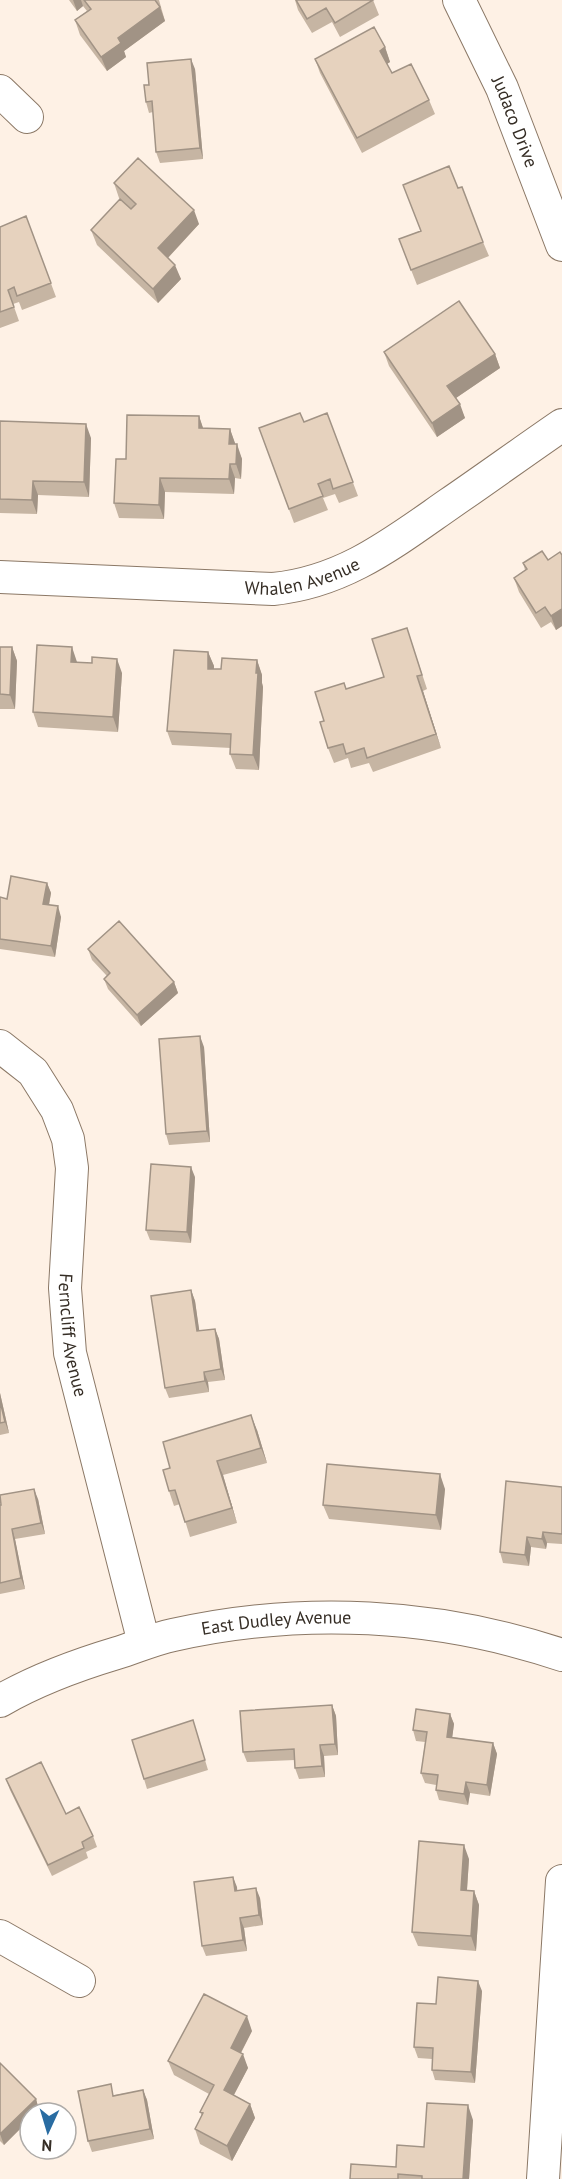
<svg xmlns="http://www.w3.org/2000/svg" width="562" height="2179" viewBox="0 0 562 2179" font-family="'PT Sans',sans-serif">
<rect width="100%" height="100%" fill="#fef1e5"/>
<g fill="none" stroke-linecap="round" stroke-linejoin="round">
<defs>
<g id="street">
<path id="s1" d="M459 0 502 88 562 245"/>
<path d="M0 91 27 117"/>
<path id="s2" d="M0 577 273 589C344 582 393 543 449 504 487 478 524 451 562 425"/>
<path id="s3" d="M0 1046 33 1072 57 1110 68 1139 72 1168 65 1288 70 1353 144 1643"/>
<path id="s4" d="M0 1701C36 1680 77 1665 117 1653 136 1647 154 1639 173 1635 302 1606 437 1613 562 1655"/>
<path d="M0 1936 79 1981"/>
<path d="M543 2179 562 1881"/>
</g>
</defs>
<use href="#street" stroke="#8b7866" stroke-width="34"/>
<use href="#street" stroke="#fff" stroke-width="32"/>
</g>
<path fill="#c6b5a3" d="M69 0H159L165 21 124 51 126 57 107 71 80 35 75 20 87 11 83 6 77 11Z
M295 0H373L379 15 340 37 332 22 312 33 298 10Z
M385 47 390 62 387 64 392 73 429 100 435 114 362 153 320 73 315 59Z
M195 69 203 159 160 163 156 152 153 112 149 113 146 102 149 85Z
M114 183 199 224 168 258 181 279 158 303 97 245 91 230 131 209 119 198Z
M458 188 483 242 489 256 417 285 399 239 420 231Z
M26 216 56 297 22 310 19 302 13 304 19 321 0 328V227Z
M384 352 495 354 500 368 456 398 465 418 437 437 389 366Z
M327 413 358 496 339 503 335 494 323 498 328 510 294 523 259 428 304 422Z
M199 416 203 428 230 429 235 444 242 459 241 479 235 478 234 494 165 492 164 519 119 518 114 503 126 459Z
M0 421 91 438 89 497 38 495 37 514 0 513Z
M562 555V626L556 630 551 622 541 628 519 592 514 578 525 570 523 563 548 560Z
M407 628 427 689 423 691 441 748 373 772 369 763 351 768 348 758 334 763 328 748 324 721 346 689 384 677Z
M0 647H12L17 661 15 709H0Z
M208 652 214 666V669H221L257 660 262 675V683L263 687 259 770 236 769 230 754 231 748 172 745 167 731Z
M77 662 122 673 118 732 38 727 33 712Z
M47 883 51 893 49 905 61 917 55 957 0 949V897L7 899Z
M88 949 174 982 178 993 141 1026 108 989 104 979 107 976 92 960Z
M204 1047 210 1142 169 1145 166 1134Z
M195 1177 191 1243 150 1240 146 1230Z
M191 1290 195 1301 199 1331 215 1329 219 1339 225 1380 208 1382 209 1392 169 1398 165 1388Z
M0 1393 9 1433 0 1435Z
M257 1430 267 1463 223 1475 237 1523 190 1537 180 1504 174 1506 169 1491 170 1468Z
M562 1487V1544L547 1543 546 1549 531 1547 529 1566 503 1563 500 1552Z
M445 1489 441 1530 329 1519 323 1505Z
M38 1499 45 1534 15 1539 25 1589 0 1594V1505Z
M332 1705 336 1716 338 1755 324 1756 325 1777 299 1779 295 1768V1760L247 1762 243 1752Z
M450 1714 454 1724 452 1737 493 1743 497 1754 490 1796 470 1793 468 1805 439 1800 436 1790V1785L425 1783 421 1773 425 1742 416 1741 413 1730Z
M193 1720 208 1770 147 1789 144 1779Z
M6 1779 66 1814 93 1836 97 1847 86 1852 88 1858 52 1876 10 1790Z
M469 1859 467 1890 474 1891 479 1905 476 1951 418 1946 412 1932Z
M233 1877 237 1890 260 1898 263 1925 244 1928 247 1951 206 1956 202 1946Z
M482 1991 475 2083 435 2080 432 2070V2059L418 2058 414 2047 436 2004Z
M252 2031 241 2053 248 2068 234 2095 250 2104 255 2118 232 2161 200 2144 195 2129 202 2116 200 2112 209 2094 174 2075 168 2061Z
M0 2063 36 2099 39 2110 36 2113H30V2119L4 2145 0 2141Z
M143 2090 147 2100 154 2139 92 2152 88 2141 115 2095Z
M473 2120 469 2179H350L396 2167 424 2147Z"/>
<path fill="#a19385" d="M73 0H81L83 6 77 11Z
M160 7 165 21 124 51 126 57 107 71 101 57 118 38Z
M385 47 390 62 385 65 380 51Z
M191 59 195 69 203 159 200 148Z
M194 210 199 224 163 263 158 248Z
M175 265 181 279 158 303 153 289Z
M495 354 500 368 453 400 447 386Z
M460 404 465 418 437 437 432 423Z
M199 416 204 431 199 428Z
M86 424 91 438 89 497 84 482Z
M230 429 235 443 234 459 229 444Z
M237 444 242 459 241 479 236 464Z
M230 464 235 478 234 494 229 479Z
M160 478 165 492 164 519 159 505Z
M33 481 38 495 37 514 32 500Z
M562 609V626L556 630 551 616Z
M12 647 17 661 15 709 10 695Z
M72 647 77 662H71Z
M208 652 214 666 213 683 208 669Z
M117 659 122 673 118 732 113 717Z
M257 660 262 675V683L263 687 259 770 253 755Z
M417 676 423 691 441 748 436 734Z
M47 883 51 893 47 915 43 904Z
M58 906 61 917 55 957 51 946Z
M174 982 178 993 141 1026 137 1015Z
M200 1036 204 1047 210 1142 207 1131Z
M191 1167 195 1177 191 1243 187 1232Z
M191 1290 195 1301 201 1342 197 1331Z
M215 1329 219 1339 225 1380 221 1369Z
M204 1372 208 1382 209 1392 205 1381Z
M0 1393 9 1433 5 1422 0 1401Z
M251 1415 257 1430 267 1463 261 1448Z
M217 1461 223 1475 237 1523 232 1508Z
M440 1474 445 1489 441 1530 436 1515Z
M34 1489 38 1499 45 1534 41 1523Z
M12 1529 15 1539 25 1589 21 1578Z
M543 1532 547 1543 546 1549 542 1539Z
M527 1537 531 1547 529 1566 525 1555Z
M332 1705 336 1716 338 1755 335 1744Z
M450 1714 454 1724 451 1747 447 1737Z
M493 1743 497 1754 490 1796 487 1785Z
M320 1745 324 1756 325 1777 322 1766Z
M466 1782 470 1793 468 1805 464 1794Z
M464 1845 469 1859 466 1904 461 1890Z
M233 1877 237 1887 238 1901 235 1891Z
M256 1888 260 1898 263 1925 259 1915Z
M474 1891 479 1905 476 1951 471 1936Z
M240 1918 244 1928 247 1951 243 1940Z
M478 1981 482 1991 475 2083 471 2072Z
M247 2016 252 2031 236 2062 231 2048Z
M243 2054 248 2068 229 2104 224 2090Z
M143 2090 147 2100 154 2139 150 2129Z
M36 2099 39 2110 36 2113H30V2119L4 2145 0 2134Z
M250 2104 255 2118 232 2161 227 2146Z
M468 2105 473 2120 469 2179H463Z"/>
<path fill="#e6d2be" stroke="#a19385" stroke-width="1.5" d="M84 0H155L160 7 118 38 121 43 101 57 75 20 91 9Z
M296 0H373L335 23 326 8 307 19Z
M374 27 385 47 380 51 392 73 411 64 429 100 357 138 315 59Z
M191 59 200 148 156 152 152 101 146 102 144 85H149L147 63Z
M138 158 194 210 158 248 175 265 153 289 91 230 120 199 131 209 136 204 114 183Z
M449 166 458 188 462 187 483 242 411 270 399 239 421 231 403 185Z
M26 216 51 283 17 296 14 287 8 290 14 307 0 312V227Z
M459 301 495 354 447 386 460 404 432 423 384 352Z
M300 413 304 422 327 413 353 482 333 489 330 479 318 484 323 496 289 509 259 428Z
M127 415 199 416V428L230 429 229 444H237L236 464H230L229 479 160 478 159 505 114 503 116 459H126Z
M0 421 86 424 84 482 33 481 32 500 0 499Z
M542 551 548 560 560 552 562 555V609L551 616 545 607 536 613 514 578 527 569 523 563Z
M407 628 422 675 417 676 436 734 367 758 364 748 346 754 343 744 328 748 320 722 324 721 315 692 344 683 346 689 384 677 372 639Z
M37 645 72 647 71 662 92 663V657L117 659 113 717 33 712Z
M0 647H12L10 695 0 694Z
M174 650 208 652V669H221L222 658 257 660 256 673H258L253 755 230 754 231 734 167 731Z
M11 876 47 883 43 904 58 906 51 946 0 939V897L7 899Z
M119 921 174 982 137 1015 104 979 110 973 88 949Z
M200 1036 207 1131 166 1134 159 1039Z
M151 1164 191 1167 187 1232 146 1230Z
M191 1290 197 1331 215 1329 221 1369 204 1372 205 1381 165 1388 151 1296Z
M0 1401 5 1422 0 1423Z
M251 1415 261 1448 217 1461 232 1508 185 1522 175 1490 169 1491 163 1470 170 1468 163 1442Z
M327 1464 440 1474 436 1515 323 1505Z
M506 1481 562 1487V1534L543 1532 542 1539 527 1537 525 1555 500 1552Z
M34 1489 41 1523 12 1529 21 1578 0 1583V1505H1L0 1495Z
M332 1705 335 1744 320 1745 322 1766 295 1768 294 1749 243 1752 240 1711Z
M416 1709 450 1714 447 1737 493 1743 487 1785 466 1782 464 1794 436 1790 438 1775 421 1773 427 1732 413 1730Z
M193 1720 205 1760 144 1779 132 1740Z
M41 1762 66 1814 79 1807 93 1836 82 1842 84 1848 48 1865 6 1779Z
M419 1841 464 1845 461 1890 474 1891 471 1936 412 1932Z
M233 1877 235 1891 256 1888 259 1915 240 1918 243 1940 202 1946 194 1882Z
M438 1977 478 1981 471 2072 432 2070 433 2048 414 2047 417 2003 436 2004Z
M204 1994 247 2016 231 2048 243 2054 224 2090 250 2104 227 2146 195 2129 203 2113 200 2112 214 2085 168 2061Z
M0 2063 36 2099 0 2134Z
M111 2084 113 2096 143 2090 150 2129 88 2141 78 2091Z
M427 2103 468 2105 463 2179H422V2176L398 2174V2179H350L351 2164 396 2167 397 2145 424 2147Z"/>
<g text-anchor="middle" stroke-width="4.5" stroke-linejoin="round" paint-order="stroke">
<g font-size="18" fill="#352d25" stroke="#fff">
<text dy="6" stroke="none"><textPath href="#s1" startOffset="134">Judaco Drive</textPath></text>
<text dy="6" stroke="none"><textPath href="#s2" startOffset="304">Whalen Avenue</textPath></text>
<text dy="6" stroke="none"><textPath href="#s3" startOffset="315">Ferncliff Avenue</textPath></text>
<text dy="6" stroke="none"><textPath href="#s4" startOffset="290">East Dudley Avenue</textPath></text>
</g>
</g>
<g transform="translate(48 2131) rotate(184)"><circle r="28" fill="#ffffff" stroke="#aeaba8" stroke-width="1.5"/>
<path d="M0-4.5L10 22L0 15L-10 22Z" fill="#296ca2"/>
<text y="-9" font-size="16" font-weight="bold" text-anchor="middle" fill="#352d25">N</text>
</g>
</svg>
